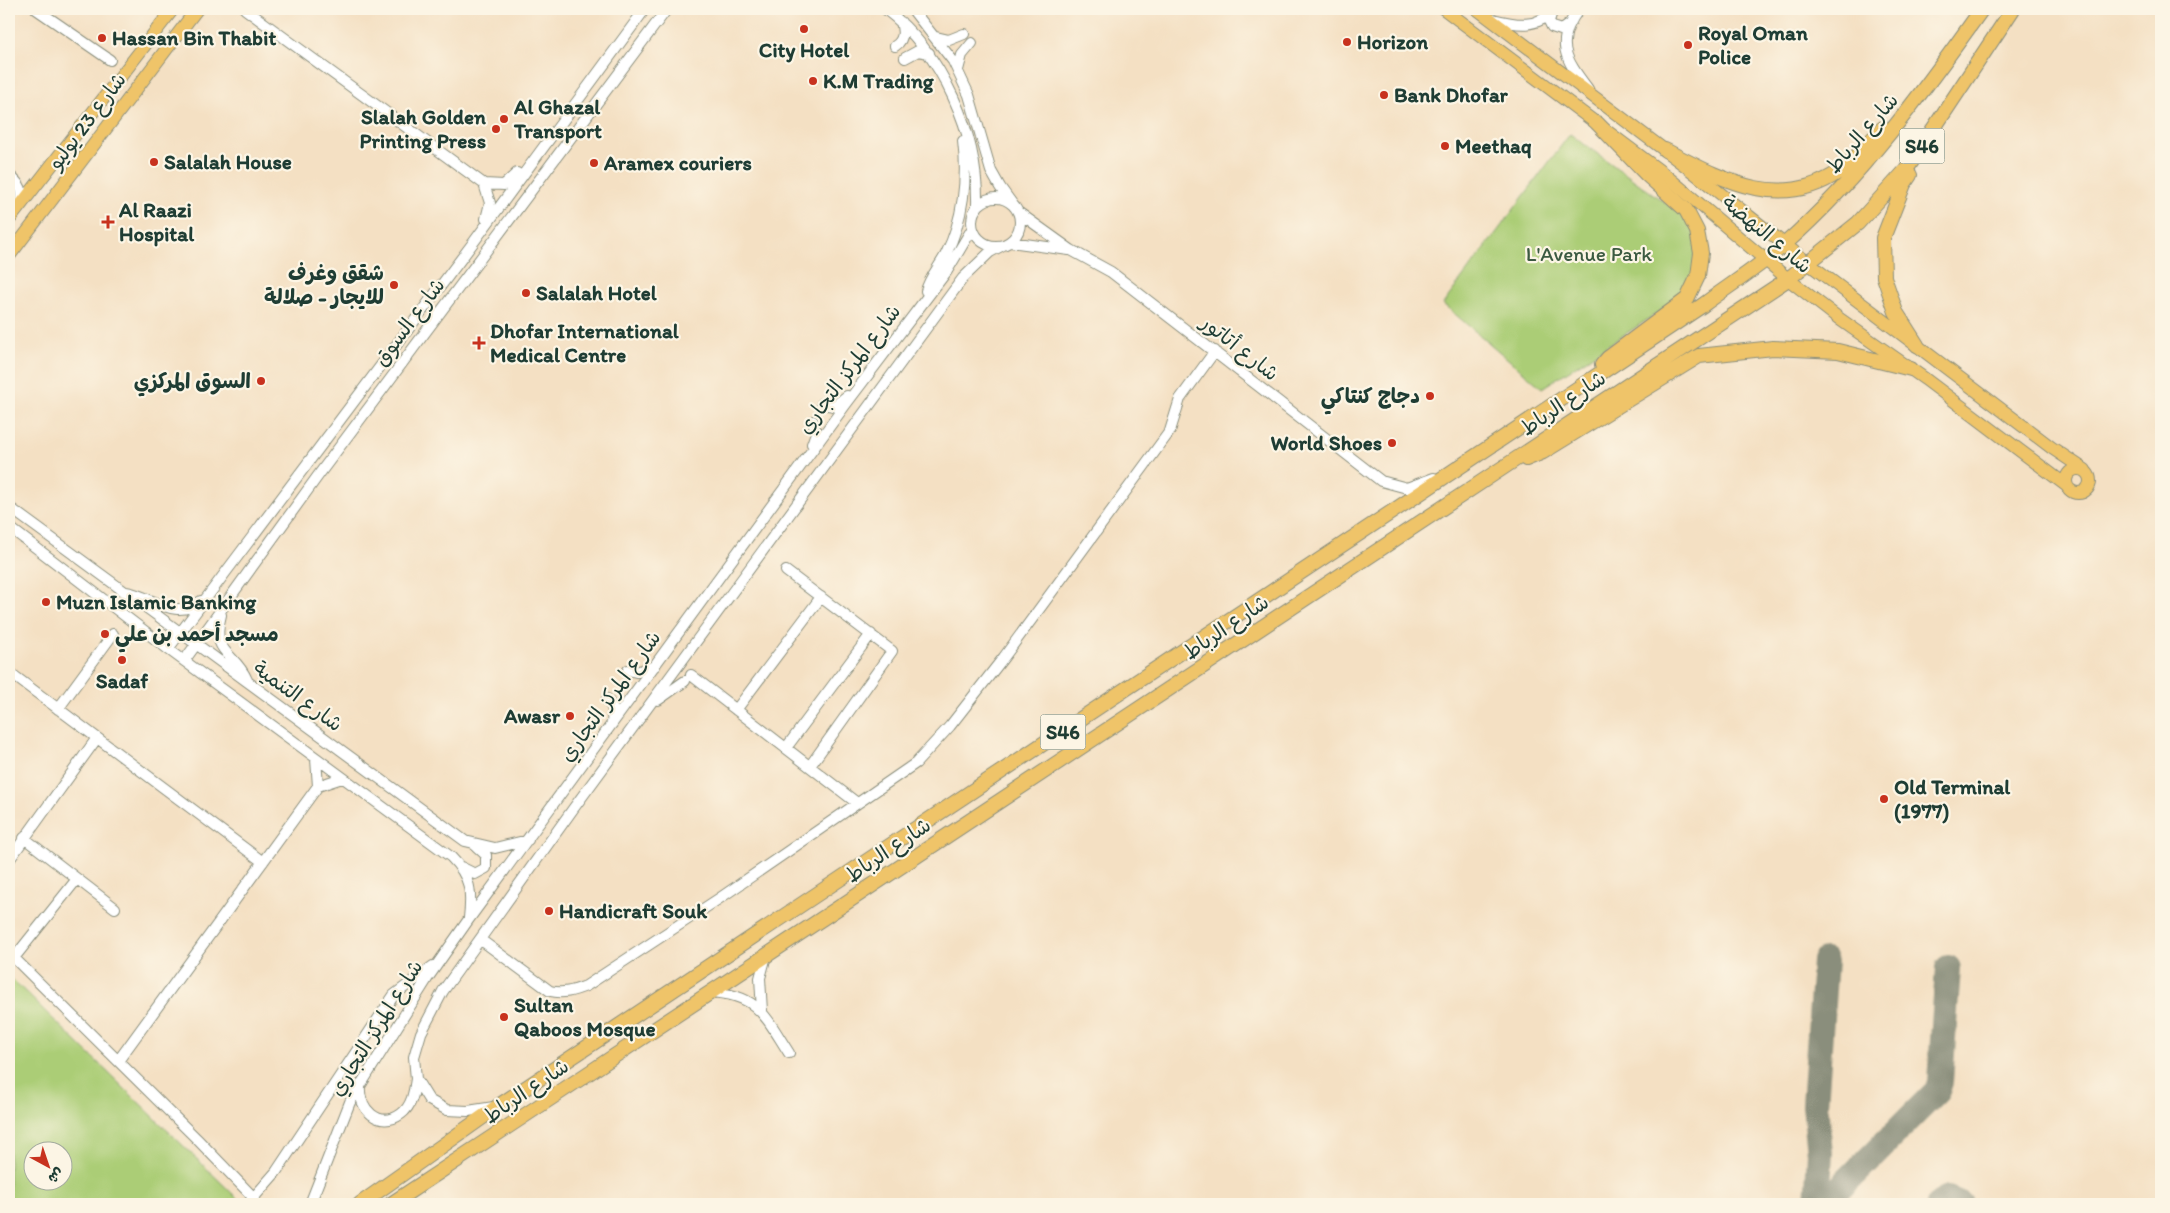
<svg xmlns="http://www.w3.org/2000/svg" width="2170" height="1213" viewBox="0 0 2170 1213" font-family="Itim,'Playpen Sans Arabic',sans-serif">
<rect width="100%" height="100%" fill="#fcf5e5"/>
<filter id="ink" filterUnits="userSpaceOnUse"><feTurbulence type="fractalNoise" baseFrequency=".02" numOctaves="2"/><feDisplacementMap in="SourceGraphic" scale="10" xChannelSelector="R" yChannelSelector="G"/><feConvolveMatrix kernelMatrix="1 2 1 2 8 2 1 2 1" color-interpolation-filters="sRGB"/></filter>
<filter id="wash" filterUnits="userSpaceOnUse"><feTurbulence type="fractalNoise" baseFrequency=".0096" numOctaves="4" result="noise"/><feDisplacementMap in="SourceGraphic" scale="20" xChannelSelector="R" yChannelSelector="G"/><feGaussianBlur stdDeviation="1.12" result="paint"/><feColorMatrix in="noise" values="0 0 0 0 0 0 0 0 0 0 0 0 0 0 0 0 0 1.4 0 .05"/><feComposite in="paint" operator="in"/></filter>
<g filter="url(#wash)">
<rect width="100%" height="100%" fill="#f4e0c3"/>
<path fill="#abcd76" stroke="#658555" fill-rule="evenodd" d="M1570 134 1692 222 1700 263 1681 298 1542 388 1443 304Z
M9 976 239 1200 235 1204H9ZM32 1150H62V1180H32Z"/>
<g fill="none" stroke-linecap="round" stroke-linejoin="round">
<path stroke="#8a8e7c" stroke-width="26" d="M1817 1204 1820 1153 1815 1105 1825 961
M1824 1204 1937 1091 1940 1082 1948 968
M1939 1204 1948 1199 1960 1204"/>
</g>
</g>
<g filter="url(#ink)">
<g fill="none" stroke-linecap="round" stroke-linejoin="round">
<defs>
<path id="minor" d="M36 9 110 60
M245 9 484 184 504 185 517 173
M885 9C942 52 979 135 977 207
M912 9 953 61 969 95 991 171 1000 187 1013 205
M1579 9C1554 42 1565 59 1588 89
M1552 12 1549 21 1552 27 1561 30 1568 25
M1493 19C1517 25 1537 29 1555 9
M936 37 949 40 964 34
M895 46C904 40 904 32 901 22
M905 58 918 51 929 53
M958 70 962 55 972 43
M9 175C20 184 25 191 20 205
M484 184 490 203 486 219
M972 222a24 24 0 1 1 48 0a24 24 0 1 1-48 0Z
M1018 212 1071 250 1111 272 1381 481 1407 488 1434 478
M1010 242 1069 250
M926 291C929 278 940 266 946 254 963 220 968 179 963 141
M822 404 834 406 847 396
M812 444 816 433 813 421
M9 507 465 841 495 848 528 840
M9 527 168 649 451 857C471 877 472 892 469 918
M786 571 892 651 810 766
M126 592C153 596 174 622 201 601
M221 615C210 655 235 651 247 680
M168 649 473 243 645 9
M184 661 320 473 667 9
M628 670 636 672 655 666
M9 672 263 862
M691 675 857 803
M607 699 613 709 612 724
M658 700 685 681
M58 709 113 634
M736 710 821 597
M786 748 871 634
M316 759 318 786
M24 838 115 908
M9 860 97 738
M461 867 475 874 486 868V855L475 845
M481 940 550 991C563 994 573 991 586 986L720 898 916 763 950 726 1004 657 1170 431 1180 399 1215 351
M9 953 197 1139 254 1198
M14 958 77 879
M710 992C759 995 765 1016 789 1053
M762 1011 760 978 766 956
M118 1061 318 786 342 778
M360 1087C358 1108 379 1130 401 1114 412 1106 414 1092 416 1079
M494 1107 468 1111 447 1110 429 1100 416 1079 414 1057 421 1033 443 991 573 809 963 278 990 252 1003 245
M248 1204 276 1172 394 995 433 966
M310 1204 350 1102 427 979 469 919 846 404 947 271 972 229"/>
<path id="major" d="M1444 9 1664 174 1788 279 1841 320 1925 379 2067 486
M1477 9 1687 167 1808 263 2052 448 2085 470
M9 220 173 9
M9 256 197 9
M2066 481a12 12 0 1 1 24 0a12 12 0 1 1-24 0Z"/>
<path id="highway" d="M1597 123 1646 174 1686 210 1697 231 1701 253 1698 276 1687 299 1608 358 1602 365
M1665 150C1721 179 1780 213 1840 171 1856 160 1869 141 1883 128
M1910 175 1904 184 1883 238 1884 277 1896 312 1917 345
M1526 459 1543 452 1699 356 1773 348 1838 351 1911 369
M360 1204 497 1107 1703 305C1730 285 1760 266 1785 244 1862 176 1923 92 1982 9
M391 1204 1788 279 1858 223 1906 170 2013 9"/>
</defs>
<use href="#minor" stroke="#8a8e7c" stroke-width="12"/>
<use href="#major" stroke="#8a8e7c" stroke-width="14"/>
<use href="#highway" stroke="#8a8e7c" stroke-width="16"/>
<use href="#minor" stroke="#fff" stroke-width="10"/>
<use href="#major" stroke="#efc469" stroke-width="12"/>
<use href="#highway" stroke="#efc469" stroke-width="14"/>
</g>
</g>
<g fill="#c8321e" stroke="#fcf5e5" stroke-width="2">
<circle cx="804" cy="29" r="5"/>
<circle cx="102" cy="38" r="5"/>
<circle cx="1347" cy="42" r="5"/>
<circle cx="1688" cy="45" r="5"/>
<circle cx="813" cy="81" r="5"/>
<circle cx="1384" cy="95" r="5"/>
<circle cx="504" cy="119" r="5"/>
<circle cx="496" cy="129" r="5"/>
<circle cx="1445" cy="146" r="5"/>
<circle cx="154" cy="162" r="5"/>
<circle cx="594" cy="163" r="5"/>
<path d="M105.5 214.5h5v5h5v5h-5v5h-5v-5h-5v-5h5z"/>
<circle cx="394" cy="285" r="5"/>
<circle cx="526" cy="293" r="5"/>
<path d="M476.5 335.5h5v5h5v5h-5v5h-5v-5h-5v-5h5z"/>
<circle cx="261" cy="381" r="5"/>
<circle cx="1430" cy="396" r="5"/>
<circle cx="1392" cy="443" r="5"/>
<circle cx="46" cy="602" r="5"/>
<circle cx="105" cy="634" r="5"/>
<circle cx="122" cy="660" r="5"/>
<circle cx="570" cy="716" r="5"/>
<circle cx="1884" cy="799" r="5"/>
<circle cx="549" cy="911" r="5"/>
<circle cx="504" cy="1017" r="5"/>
</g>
<g text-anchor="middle" stroke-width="4.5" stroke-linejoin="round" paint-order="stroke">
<g fill="#fcf5e5" stroke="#617469" stroke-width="1">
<rect x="1899.5" y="128.5" width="45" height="35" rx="4"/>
<rect x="1040.5" y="714.5" width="45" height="35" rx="4"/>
</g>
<g font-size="20" font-weight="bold" fill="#1f3d34">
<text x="1922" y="153">S46</text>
<text x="1063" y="739">S46</text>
</g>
<g font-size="21" font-weight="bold" fill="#1f3d34" stroke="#fcf5e5" text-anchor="start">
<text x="1698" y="40">Royal Oman<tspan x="1698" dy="24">Police</tspan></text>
<text x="112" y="45">Hassan Bin Thabit</text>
<text x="1357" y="49">Horizon</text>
<text x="804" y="57" text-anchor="middle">City Hotel</text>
<text x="823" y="88">K.M Trading</text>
<text x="1394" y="102">Bank Dhofar</text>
<text x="514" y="114">Al Ghazal<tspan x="514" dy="24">Transport</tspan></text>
<text x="486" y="124" text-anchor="end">Slalah Golden<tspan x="486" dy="24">Printing Press</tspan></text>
<text x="1455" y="153">Meethaq</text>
<text x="164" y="169">Salalah House</text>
<text x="604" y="170">Aramex couriers</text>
<text x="119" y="217">Al Raazi<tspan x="119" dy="24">Hospital</tspan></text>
<text x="384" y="280" text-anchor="end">شقق وغرف<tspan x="384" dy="24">للايجار - صلالة</tspan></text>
<text x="536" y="300">Salalah Hotel</text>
<text x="490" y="338">Dhofar International<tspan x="490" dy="24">Medical Centre</tspan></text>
<text x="251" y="388" text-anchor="end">السوق المركزي</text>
<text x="1420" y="403" text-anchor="end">دجاج كنتاكي</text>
<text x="1382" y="450" text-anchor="end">World Shoes</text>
<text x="56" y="609">Muzn Islamic Banking</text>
<text x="115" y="641">مسجد أحمد بن علي</text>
<text x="122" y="688" text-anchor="middle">Sadaf</text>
<text x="560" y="723" text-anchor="end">Awasr</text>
<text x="1894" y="794">Old Terminal<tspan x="1894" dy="24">(1977)</tspan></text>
<text x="559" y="918">Handicraft Souk</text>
<text x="514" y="1012">Sultan<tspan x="514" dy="24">Qaboos Mosque</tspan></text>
</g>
<g font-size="21" fill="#1f3d34" stroke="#fcf5e5">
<text transform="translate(87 121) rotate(-53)" y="7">شارع 23 يوليو</text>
<text transform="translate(1862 133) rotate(-49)" y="7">شارع الرباط</text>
<text transform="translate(1767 234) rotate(40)" y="7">شارع النهضة</text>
<text transform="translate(409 322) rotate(-53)" y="7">شارع السوق</text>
<text transform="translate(1240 348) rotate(38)" y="7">شارع أتاتور</text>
<text transform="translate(849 369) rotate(-53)" y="7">شارع المركز التجاري</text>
<text transform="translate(1563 403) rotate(-34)" y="7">شارع الرباط</text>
<text transform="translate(1226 627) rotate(-34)" y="7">شارع الرباط</text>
<text transform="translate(298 696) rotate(36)" y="7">شارع التنمية</text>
<text transform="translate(610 696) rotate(-54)" y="7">شارع المركز التجاري</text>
<text transform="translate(888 850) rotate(-34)" y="7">شارع الرباط</text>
<text transform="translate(376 1028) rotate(-58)" y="7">شارع المركز التجاري</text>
<text transform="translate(526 1091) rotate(-34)" y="7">شارع الرباط</text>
</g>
<g font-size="21" fill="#3b5a41" stroke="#fcf5e5">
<text x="1589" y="261">L'Avenue Park</text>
</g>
</g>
<rect width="2170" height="1213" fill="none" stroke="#fcf5e5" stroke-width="30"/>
<g transform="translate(48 1166) rotate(140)"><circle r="24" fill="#fcf5e5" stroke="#a4ab9e"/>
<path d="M0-4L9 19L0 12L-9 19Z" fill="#c8321e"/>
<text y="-8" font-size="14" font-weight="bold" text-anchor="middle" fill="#1f3d34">ش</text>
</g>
</svg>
